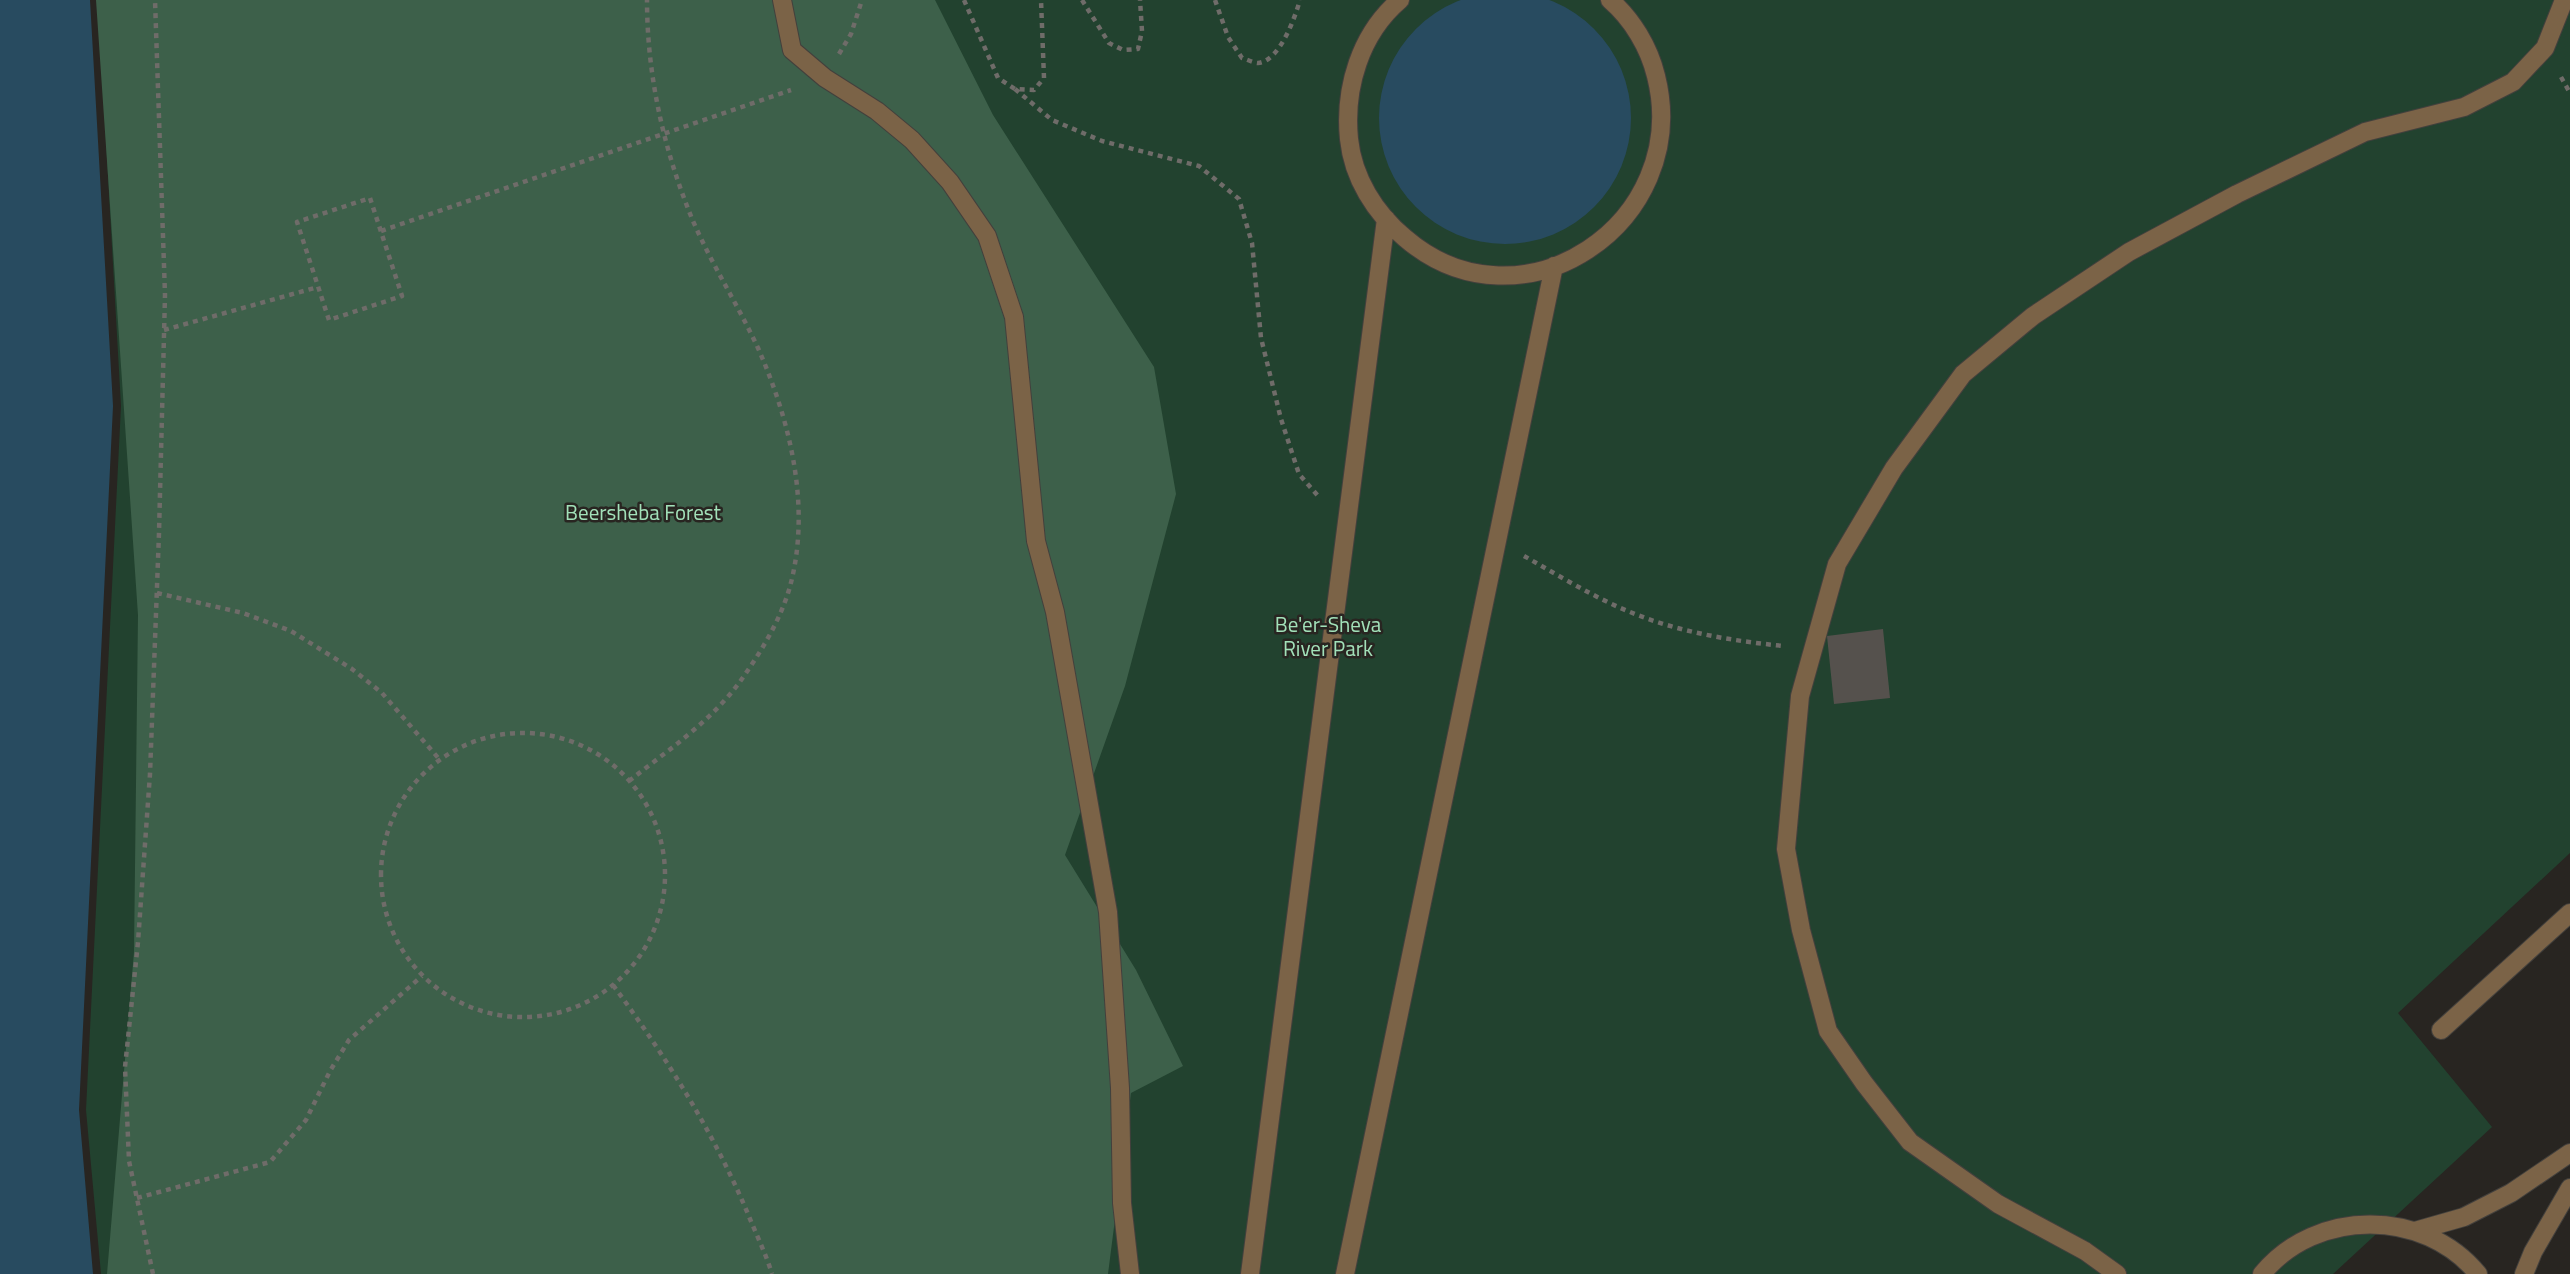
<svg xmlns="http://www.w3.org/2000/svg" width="2570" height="1274" viewBox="0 0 2570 1274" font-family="'Titillium Web',sans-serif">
<rect width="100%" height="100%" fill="#282521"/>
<path fill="#22422f" d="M98 0H2570V853L2398 1013 2492 1127 2333 1274H101L86 1110 121 406Z"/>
<path fill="#3d604a" d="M96 0H935L993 115 1154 367 1176 494 1125 686 1065 855 1136 970 1183 1066 1131 1093 1108 1274H107L134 952 138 615Z"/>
<path fill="#284b60" d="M1379 118a126 126 0 1 1 252 0a126 126 0 1 1-252 0Z
M0 0H90L113 406 79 1110 93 1274H0Z"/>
<path fill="#55514d" d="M1883 629 1890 698 1834 704 1827 636Z"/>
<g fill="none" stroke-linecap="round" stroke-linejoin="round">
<defs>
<path id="service" d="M782 0 792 50 825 78 877 111 912 140 950 182 987 236 1014 317 1036 541 1055 612 1108 912 1120 1088 1122 1203 1130 1274
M2441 1030 2570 913
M2117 1274 2085 1251 1998 1204 1910 1142 1864 1083 1828 1031 1801 930 1786 849 1800 696 1837 564 1894 468 1963 374 2033 316 2129 252 2237 194 2365 132 2464 107 2513 82 2545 48 2564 0"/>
<path id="pedestrian" d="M1400 0C1360 34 1344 88 1349 139 1353 178 1375 213 1405 238 1521 338 1693 223 1656 76 1649 47 1632 19 1610 0
M1250 1274 1386 219
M1345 1274 1554 266"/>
<path id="tertiary" d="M2415 1231 2464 1217 2511 1193 2570 1153
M2262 1274C2316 1208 2424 1208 2478 1274
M2524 1274 2533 1252 2570 1188"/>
</defs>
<use href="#service" stroke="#43403d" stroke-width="20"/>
<use href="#pedestrian" stroke="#43403d" stroke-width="20"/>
<use href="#tertiary" stroke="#43403d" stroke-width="20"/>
<path stroke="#6f6c69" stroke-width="4.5" stroke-dasharray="5 5" stroke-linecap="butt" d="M964 0 998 78 1015 89 1034 90 1044 78 1041 0
M1082 0 1109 43 1123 50 1138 49 1142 31 1140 0
M1215 0 1228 37 1242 58C1246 59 1254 63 1258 63 1280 61 1295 17 1300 0
M839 54 851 34 862 0
M2561 77 2570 93
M1015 89 1052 120 1102 141 1199 166 1239 199 1252 243 1261 338 1281 419 1299 474 1318 496
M370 198 402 296 329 320 297 222Z
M381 231 791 90
M164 330 318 287
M1524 556C1558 575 1593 597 1630 612 1678 632 1732 641 1784 646
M157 593 243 613 291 631 352 669 382 693 440 760
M381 875a142 142 0 1 1 284 0a142 142 0 1 1-284 0Z
M629 781C667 751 710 722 739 683 759 655 779 623 789 590 812 510 791 423 758 348 738 305 712 265 693 221 664 151 647 76 647 0
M613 985C666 1057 713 1131 748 1214 756 1234 766 1254 772 1274
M137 1198 270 1162 306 1120 330 1071 349 1040 422 976
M153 1274 129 1161 125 1067 138 942 150 774 159 533 165 295 155 0"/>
<use href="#service" stroke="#7b6347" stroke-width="18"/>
<use href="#pedestrian" stroke="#7b6347" stroke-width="18"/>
<use href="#tertiary" stroke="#7b6347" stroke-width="18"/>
</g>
<g text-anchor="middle" stroke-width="5" stroke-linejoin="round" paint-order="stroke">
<g font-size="21" fill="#a2e1b9" stroke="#282521">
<text x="643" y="520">Beersheba Forest</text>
<text x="1328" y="632">Be'er-Sheva<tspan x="1328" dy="24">River Park</tspan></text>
</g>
</g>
</svg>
